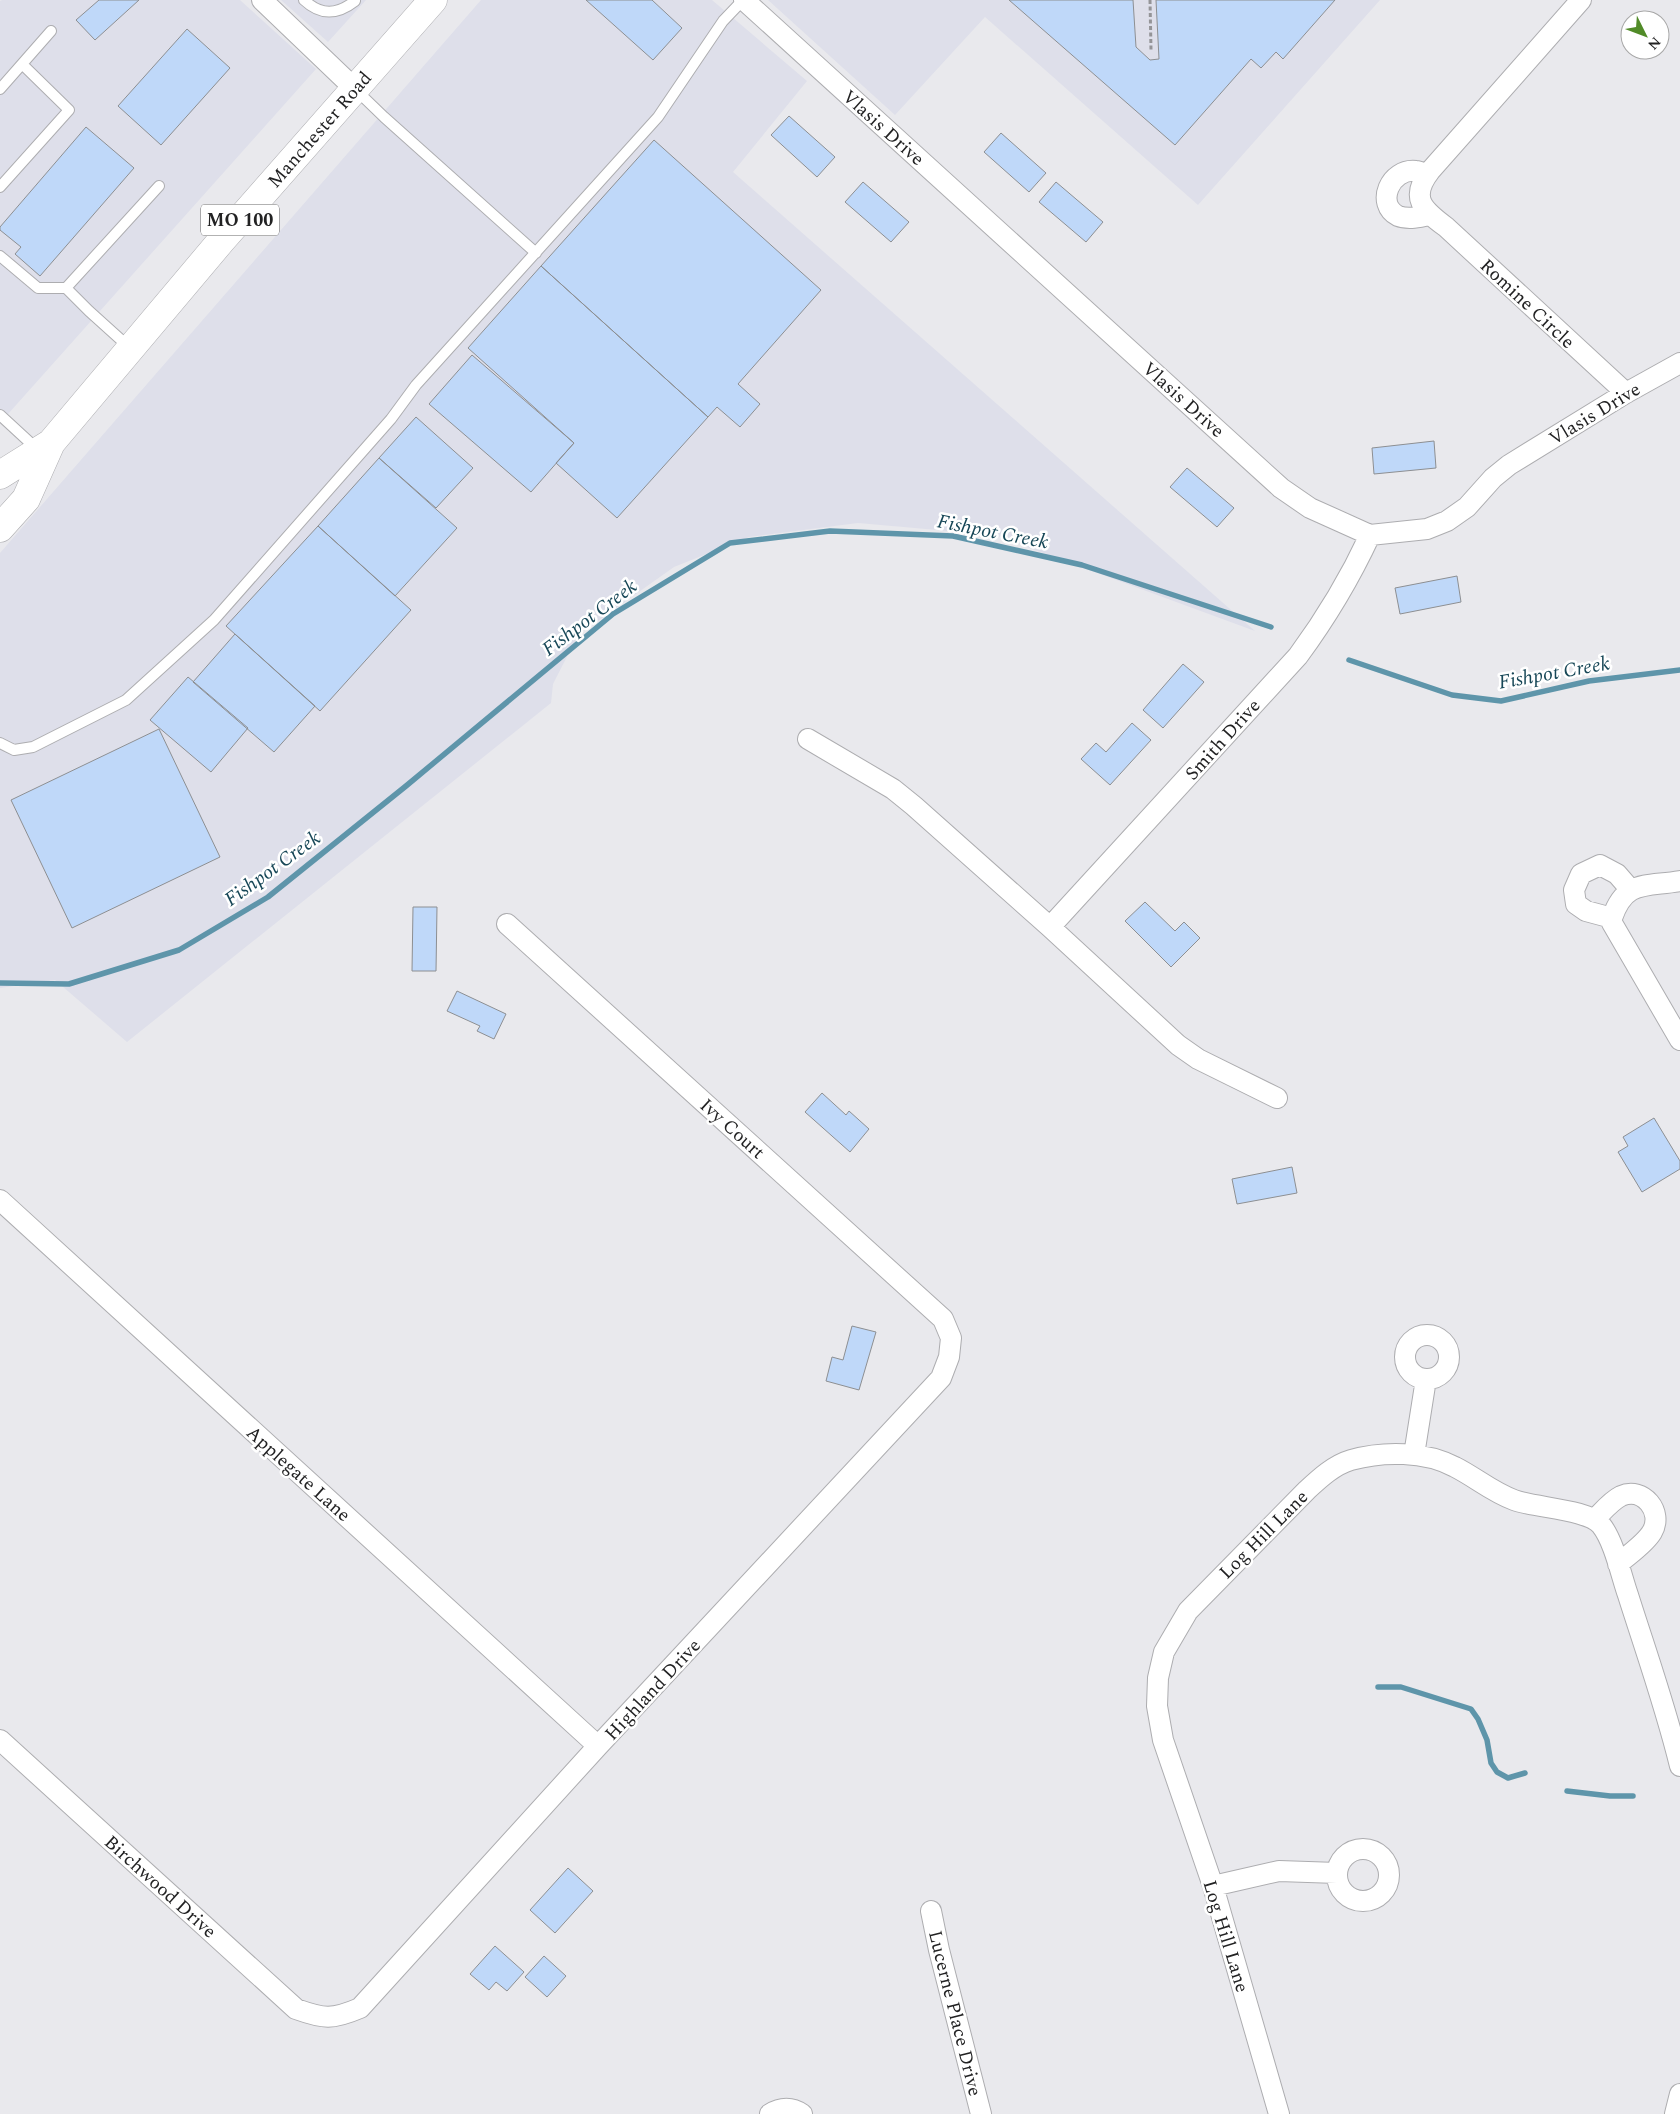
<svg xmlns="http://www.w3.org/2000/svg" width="1680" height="2114" viewBox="0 0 1680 2114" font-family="Spectral,serif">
<rect width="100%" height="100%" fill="#e9e9ed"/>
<path fill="#dedfea" d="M2 0H240L316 69 0 423V1Z
M281 0H366L328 42Z
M481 0H712L807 81 733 172 1255 631 994 535 858 523 749 537 674 567 578 635 553 684 551 703 127 1042 55 980 0 988V553Z
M768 0H1380L1198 205 985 17 895 115Z"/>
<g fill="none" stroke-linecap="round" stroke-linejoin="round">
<path stroke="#5e95aa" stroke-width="5.5" d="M1349 660 1452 695 1501 701 1589 681 1680 670
M0 983 69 984 179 950 268 897 406 786 613 614 730 543 830 531 953 536 1082 565 1271 627
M1378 1687H1401L1471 1709 1478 1719 1487 1740 1491 1763 1497 1772 1508 1778 1525 1773
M1567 1791 1610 1796H1633"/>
</g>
<path fill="#bfd8f9" stroke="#8d8f92" d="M99 0H139L95 40 76 20Z
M586 0H652L682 28 653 60Z
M1009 0H1133L1136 47 1150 60 1159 59 1156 0H1335L1283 59 1276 52 1261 68 1251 59 1175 145Z
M187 29 230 68 161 145 118 106Z
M789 116 835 157 817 177 771 135Z
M86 127 134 168 40 276 15 254 21 247 0 230V227Z
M1001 133 1046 173 1029 192 984 152Z
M654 140 821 290 738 384 760 404 740 427 717 407 708 417 541 266Z
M863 182 909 222 891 242 845 202Z
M1056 182 1103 222 1086 242 1039 202Z
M541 266 708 417 617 518 556 463 574 443 468 348Z
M472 355 574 443 531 492 429 404Z
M416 417 473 468 436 508 379 458Z
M1434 441 1436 468 1374 474 1372 448Z
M379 458 457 528 395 596 318 526Z
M1187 468 1234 508 1217 527 1170 487Z
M318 526 411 610 320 711 226 626Z
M1457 576 1461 602 1400 614 1395 588Z
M235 634 315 706 274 752 193 682Z
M1183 664 1204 682 1163 728 1143 710Z
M188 677 248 728 211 772 150 720Z
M1132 723 1151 740 1110 785 1081 759 1096 743 1106 752Z
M159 729 220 857 72 928 11 800Z
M1145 902 1175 931 1184 922 1200 938 1171 967 1125 921Z
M413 907H437L436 971H412Z
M457 991 506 1014 494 1039 477 1031 480 1026 447 1011Z
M822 1093 846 1115 849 1111 869 1129 850 1152 805 1112Z
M1654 1118 1680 1161V1169L1642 1192 1618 1152 1628 1146 1623 1137Z
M1292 1167 1297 1193 1237 1204 1232 1179Z
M852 1326 876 1332 859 1390 826 1381 832 1357 843 1360Z
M568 1868 593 1891 555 1933 530 1910Z
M495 1946 524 1972 507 1991 496 1982 489 1990 470 1974Z
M544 1956 566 1976 547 1997 525 1977Z"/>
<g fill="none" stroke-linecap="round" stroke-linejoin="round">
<defs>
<path id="service" d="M304 0C321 16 337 15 355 1
M22 64 51 31
M0 89 22 64 69 110 0 187
M355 89 384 117 536 253
M0 256 38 288H66
M130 348 89 311 66 288 159 186
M0 415 38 450
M0 743 14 750 33 747 126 700 214 620 391 419 416 385 658 117 723 21 743 0"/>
<path id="minor" d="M262 0 355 89
M744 0 1281 488 1310 508 1370 535 1427 529 1447 521 1467 507 1493 478 1509 465 1626 393 1680 363
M1581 0 1430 171C1409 198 1423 210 1446 227L1626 393
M1427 175C1423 173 1419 171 1416 171 1390 168 1375 204 1398 216 1408 220 1421 217 1430 215
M808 739 893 789 914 806 1050 927 1178 1045 1198 1059 1277 1098
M1612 918V923L1680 1040
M1612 918 1586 911 1576 904 1574 890 1581 874 1600 865 1617 874 1630 889
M1612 918C1625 880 1644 887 1680 881
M1050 927 1298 656C1326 618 1350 578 1370 535
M0 1200 598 1746
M1405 1357a22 22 0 1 1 44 0a22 22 0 1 1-44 0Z
M1414 1455 1426 1379
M1595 1519C1603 1511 1611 1501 1621 1496 1643 1486 1664 1512 1652 1532 1645 1544 1628 1555 1618 1564
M0 1740 296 2009C324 2019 332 2020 360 2008L598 1746 941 1378 949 1357 951 1338 943 1319 507 924
M1337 1875a26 26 0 1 1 52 0a26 26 0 1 1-52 0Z
M1213 1886 1279 1871 1337 1873
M931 1911 939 1950 981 2114
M770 2114C781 2107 792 2107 802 2114
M1279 2114 1213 1886 1163 1740 1157 1706 1158 1678 1164 1652 1188 1611 1307 1490C1320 1478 1334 1465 1351 1460 1383 1451 1425 1451 1455 1467 1475 1477 1492 1492 1514 1500 1535 1508 1588 1509 1601 1525 1614 1541 1621 1575 1628 1595 1646 1652 1666 1708 1680 1766
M1675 2114 1680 2094"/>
<path id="trunk" d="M0 475 51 443
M0 528 26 499 51 443 221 241 433 0"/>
</defs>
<use href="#service" stroke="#adadb0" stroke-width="12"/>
<use href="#minor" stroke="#adadb0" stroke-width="22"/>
<use href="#trunk" stroke="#adadb0" stroke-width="29"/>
<path stroke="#949497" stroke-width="3" stroke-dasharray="4 2.5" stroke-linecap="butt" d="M1150 0 1151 50"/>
<use href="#service" stroke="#fff" stroke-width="10"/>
<use href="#minor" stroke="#fff" stroke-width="20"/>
<use href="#trunk" stroke="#fff" stroke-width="28"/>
</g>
<g text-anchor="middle" stroke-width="5" stroke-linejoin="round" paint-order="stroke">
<rect fill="#fff" stroke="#646465" stroke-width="1" x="201" y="204.5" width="78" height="31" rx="4"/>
<g font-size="18" font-weight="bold" fill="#222223">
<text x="240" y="226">MO 100</text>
</g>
<g font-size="19" fill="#222223" stroke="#fff">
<text transform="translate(884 127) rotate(42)" y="7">Vlasis Drive</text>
<text transform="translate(319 129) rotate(-49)" y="7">Manchester Road</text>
<text transform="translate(1528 303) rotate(43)" y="7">Romine Circle</text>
<text transform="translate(1184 399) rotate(42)" y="7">Vlasis Drive</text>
<text transform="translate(1594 413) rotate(-31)" y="7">Vlasis Drive</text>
<text transform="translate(1222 739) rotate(-48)" y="7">Smith Drive</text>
<text transform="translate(733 1128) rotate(42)" y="7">Ivy Court</text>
<text transform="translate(299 1473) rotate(42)" y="7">Applegate Lane</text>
<text transform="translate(1263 1534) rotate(-45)" y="7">Log Hill Lane</text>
<text transform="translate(652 1689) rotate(-47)" y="7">Highland Drive</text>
<text transform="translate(161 1886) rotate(42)" y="7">Birchwood Drive</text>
<text transform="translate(1227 1936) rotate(73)" y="7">Log Hill Lane</text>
<text transform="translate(956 2013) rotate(76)" y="7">Lucerne Place Drive</text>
</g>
<g font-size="20" font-style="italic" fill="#174757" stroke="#fff">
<text transform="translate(993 531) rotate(11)" y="7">Fishpot Creek</text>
<text transform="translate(589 617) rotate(-37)" y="7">Fishpot Creek</text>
<text transform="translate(1554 672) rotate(-10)" y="7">Fishpot Creek</text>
<text transform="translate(272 868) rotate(-36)" y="7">Fishpot Creek</text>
</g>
</g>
<g transform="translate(1645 35) rotate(132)"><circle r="24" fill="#ffffff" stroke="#a7a7a7"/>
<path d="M0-4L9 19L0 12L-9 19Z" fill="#518b28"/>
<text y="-8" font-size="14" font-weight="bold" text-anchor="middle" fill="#222223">N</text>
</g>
</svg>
